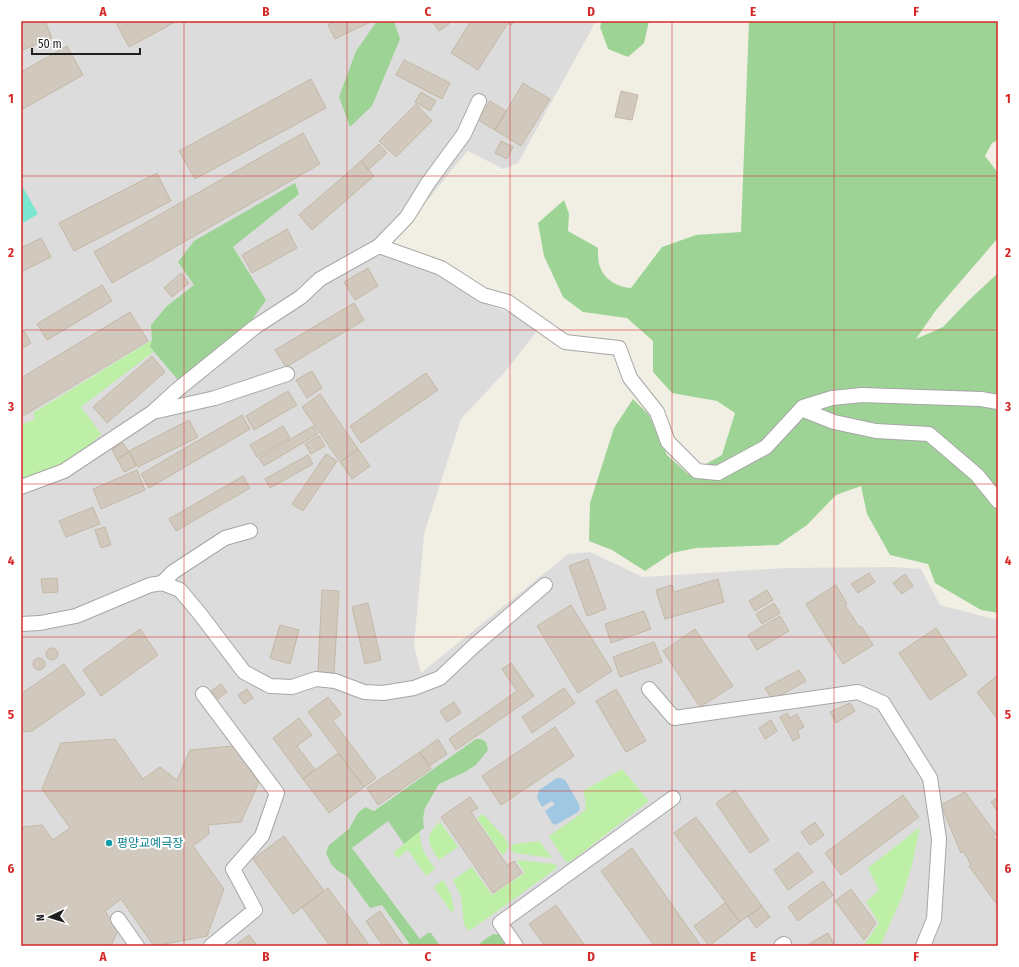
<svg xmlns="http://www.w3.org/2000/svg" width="1019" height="967" viewBox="0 0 1019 967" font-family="'Fira Sans Condensed','Noto Sans KR',sans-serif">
<rect width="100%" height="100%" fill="#f1efe4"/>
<path fill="#dddcdc" d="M21 21H596L518 163 503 169 468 151 455 166 386 252 445 276 486 304 521 317 536 332 504 373 461 419 424 534 414 646 421 673 568 554 590 552 643 577 785 568 895 567 921 569 940 605 998 620V946H21Z"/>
<path fill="#bdf0a6" d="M152 340 150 347 153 352 81 407 101 434 90 445 73 458 30 478 21 481V425L35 419 33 413Z
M622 769 649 801 570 862H568L565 861 549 836 578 816 586 809 585 799 583 791Z
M483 814 504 837 509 845 506 852 502 855 477 818Z
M440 822 458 847 439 860C428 843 423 837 440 822Z
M920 827 912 865 902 897 880 946H863L879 923 866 902 879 890 868 868Z
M420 831C420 850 426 855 435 869L426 876 408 850 398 858 393 853Z
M539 841 552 858 515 853 511 850V847L513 844Z
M516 860 555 864 557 868 469 931 464 925 461 897 453 880 472 867 492 895 525 873Z
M443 880 451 894 454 910 451 912 434 887Z"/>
<path fill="#9dd495" d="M377 21H394L400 39 372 106 350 127 339 97 356 51Z
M602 21H649L644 43 628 57 608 49 600 27Z
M749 21H998V140L992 143 985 156 998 173V238L936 310 916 339 943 327 967 302 998 273V613L981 610 935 583 928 564 890 555 867 514 861 486 836 495 807 525 778 545 696 548 672 553 645 571 612 550 589 541 590 503 614 428 633 399 649 415 667 455 688 474 722 455 735 413 717 401 672 393 653 372V341L627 318 583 312 563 297 544 256 538 223 564 200 569 214 568 231 598 248C598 253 598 259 599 264 603 279 617 287 631 288L662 247 696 235 741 232Z
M295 183 299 194 233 247 266 300 249 324 178 380 150 347 152 340 151 325 167 306 194 285 178 262 194 241Z
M476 739H481L486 742 488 750 476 765 465 772 439 784 425 808 423 818 424 828 404 844 388 821 352 848 420 939 428 933H431L440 946H411L382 905 370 908 347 876 338 871 331 864 326 853 329 845 349 829 358 813 365 807 374 811Z
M493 934 501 935 511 946H477L484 940Z"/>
<path fill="#7be7d0" d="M21 184 38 214 21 224Z"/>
<path fill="#a1c8e3" d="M557 778H561L565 780 579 804 580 809 578 812 559 823 555 825 552 823 545 811 555 804 552 801 542 807 537 798 539 790Z"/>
<path fill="#d1c9bd" stroke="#c4b8a5" d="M21 21H45L52 38 23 50 21 45Z
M115 21H177L129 47Z
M334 21H370V22L335 39 328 25Z
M432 21H447L449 24 439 31Z
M471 21H514L511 25 508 23 478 70 451 53Z
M67 46 83 75 21 110V72Z
M404 60 450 83 442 99 396 75Z
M311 79 326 108 195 179 179 151Z
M523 83 550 99 521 146 495 130Z
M621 91 638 95 632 120 615 117Z
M421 92 436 101 430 111 415 102Z
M490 101 506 111 495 130 478 120Z
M416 104 432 121 396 157 379 141Z
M303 133 320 164 112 283 94 252Z
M501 141 513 147 507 159 495 153Z
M379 144 387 153 368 170 361 161Z
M361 161 374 176 312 230 299 215Z
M157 173 171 201 74 251 59 223Z
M287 229 297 248 252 273 242 255Z
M41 238 51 257 21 272V248Z
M368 268 378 286 355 300 344 282Z
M181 273 189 283 172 297 164 288Z
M102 285 112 301 47 340 37 324Z
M354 303 364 320 286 367 275 350Z
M130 312 148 341 21 417V378Z
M24 331 31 343 21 349V333Z
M152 356 165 372 107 423 93 407Z
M312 371 322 388 307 398 296 380Z
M426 373 438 390 361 443 350 426Z
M288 391 297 405 254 430 246 416Z
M320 394 358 449 340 462 302 407Z
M242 415 250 429 149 488 141 474Z
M189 420 198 437 138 467 129 451Z
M283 426 290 438 257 457 250 445Z
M313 426 318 434 264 466 259 458Z
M319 436 325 446 311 454 305 444Z
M123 443 129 452 117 459 112 449Z
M358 449 370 466 352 479 340 462Z
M129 452 136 466 124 472 117 459Z
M326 454 337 461 303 511 292 504Z
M308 455 313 464 270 488 265 479Z
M137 470 145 490 101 509 93 489Z
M243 476 250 488 176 531 169 519Z
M93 507 100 524 66 537 59 521Z
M105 527 111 545 101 548 95 530Z
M588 559 606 609 587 616 569 566Z
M869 573 875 582 858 593 851 584Z
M905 574 913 586 902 594 893 583Z
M57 578 58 592 43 593 41 579Z
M718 579 724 602 665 619 656 590 672 585 674 592Z
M836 585 847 604 845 605 859 627 861 626 873 645 843 664 806 604Z
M322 590 339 591 334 673 318 672Z
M767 590 773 600 755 611 749 601Z
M368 603 381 660 365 664 352 607Z
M774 603 780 613 762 624 756 614Z
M571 605 612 671 578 693 537 626Z
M644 611 651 629 611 643 605 624Z
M780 616 789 631 757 650 748 635Z
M280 625 299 630 290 664 270 658Z
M936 628 967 675 930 700 899 653Z
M140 629 158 655 101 696 83 670Z
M695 629 733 686 700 707 663 651Z
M654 642 662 662 620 677 613 657Z
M46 654a6 6 0 1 1 12 0a6 6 0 1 1-12 0Z
M33 664a6 6 0 1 1 12 0a6 6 0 1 1-12 0Z
M511 663 534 696 456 750 449 739 517 691 502 669Z
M64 664 85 694 32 731 21 732V694Z
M799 670 806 681 772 700 765 688Z
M998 675V720L977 692Z
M221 684 227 692 218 699 211 691Z
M564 688 575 703 532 733 522 717Z
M247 689 253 698 244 704 238 695Z
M616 689 646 741 626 752 596 701Z
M328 697 341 714 333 721 376 778 364 787 308 712Z
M454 702 461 713 447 722 440 711Z
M850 703 855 711 836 723 830 712Z
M787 713 790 718 797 714 804 727 797 731 800 737 793 741 780 717Z
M299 718 312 735 297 746 315 770 303 779 273 738Z
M771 720 777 731 765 739 759 728Z
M555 727 574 756 501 805 482 776Z
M115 739 143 779 160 767 177 780 190 750 233 746 259 782 241 822 208 825 209 834 193 846 224 889 207 936 154 946 121 899 105 911 118 930 111 946H21V827L42 825 53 840 70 828 42 789 61 743Z
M438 739 447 754 429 766 420 752Z
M420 752 431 769 378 805 367 788Z
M338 753 364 787 329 813 303 779Z
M735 790 769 840 750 853 716 803Z
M965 792 996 834 993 836 998 844V906L969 866 971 865 964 852 961 853 941 805Z
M903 795 919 817 841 875 825 853Z
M470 797 478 808 471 812 507 865 514 861 522 873 493 893 441 817Z
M998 797V812L991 802Z
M696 817 762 906 740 922 674 833Z
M815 822 824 835 810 845 801 832Z
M284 836 324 891 293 914 253 859Z
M632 848 684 922 701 946H650L653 944 601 871Z
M798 852 813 872 788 890 774 870Z
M823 881 833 895 798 921 788 907Z
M328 888 370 946H330L302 907Z
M851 889 876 923 864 940 835 901Z
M725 903 740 922 709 946 694 926Z
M556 905 585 946H545L529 924Z
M762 906 770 917 756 928 748 916Z
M380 911 404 946H383L366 921Z
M828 933 835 946H811L809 944Z
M249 935 256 944 253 946H234Z"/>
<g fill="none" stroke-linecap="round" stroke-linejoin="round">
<defs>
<path id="minor" d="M379 246 441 268 483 295 508 302 565 342 619 348 630 378 657 412 668 442 697 471 718 473 766 447 803 407 832 398 862 395 981 399 998 402
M801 409 834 422 876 431 929 434 977 475 998 501
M153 412 215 398 287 374
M21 487 64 471 153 412 177 390 255 327 301 297 320 279 379 246 407 217 428 183 464 134 479 101
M162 583 180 590 200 614 244 672 270 686 292 687 316 679 335 681 364 692 383 693 414 688 440 678 475 645 545 585
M21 624 40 623 76 616 150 585 162 583 173 572 225 538 250 531
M649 689 674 718 858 692 883 703 930 778 939 839 934 919 923 946
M203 694 277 793 262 836 233 869 255 910 211 946
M118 919 137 946
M516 946 500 923 673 798
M781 946 784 944"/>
</defs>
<use href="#minor" stroke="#a6a6a6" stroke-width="16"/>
<use href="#minor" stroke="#fff" stroke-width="14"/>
</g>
<path fill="none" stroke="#d62828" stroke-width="1" stroke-opacity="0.55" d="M184 21V946M347 21V946M510 21V946M672 21V946M834 21V946M21 176H998M21 330H998M21 484H998M21 637H998M21 791H998"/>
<circle fill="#0f9aa8" stroke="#fff" stroke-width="1.5" cx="109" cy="843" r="4"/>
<g text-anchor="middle" stroke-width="4" stroke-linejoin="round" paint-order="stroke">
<g font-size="12" fill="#0d838f" stroke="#fff" text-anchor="start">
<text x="117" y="847">평양교예극장</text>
</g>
</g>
<rect width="1019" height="967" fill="none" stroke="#ffffff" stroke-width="44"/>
<g transform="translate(50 917) rotate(266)" stroke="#ffffff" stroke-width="3" paint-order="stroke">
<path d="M0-3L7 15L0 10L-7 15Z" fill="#1f1f1f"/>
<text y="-6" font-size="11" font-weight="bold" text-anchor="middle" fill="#1f1f1f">N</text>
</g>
<path d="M32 48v6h108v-6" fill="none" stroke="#1f1f1f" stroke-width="2"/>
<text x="38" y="48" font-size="12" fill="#1f1f1f" stroke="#ffffff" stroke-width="3" paint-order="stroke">50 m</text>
<rect x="22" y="22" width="975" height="923" fill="none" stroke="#d62828" stroke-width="1.5"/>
<g font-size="13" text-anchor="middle" font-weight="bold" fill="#d62828">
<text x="103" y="16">A</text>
<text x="266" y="16">B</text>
<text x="428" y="16">C</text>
<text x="591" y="16">D</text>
<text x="753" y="16">E</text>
<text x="916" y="16">F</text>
<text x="11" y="103">1</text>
<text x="1008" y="103">1</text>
<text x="11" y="257">2</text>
<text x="1008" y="257">2</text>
<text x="11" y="411">3</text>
<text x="1008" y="411">3</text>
<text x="11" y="565">4</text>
<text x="1008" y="565">4</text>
<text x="11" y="719">5</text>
<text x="1008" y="719">5</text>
<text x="11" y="873">6</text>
<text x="1008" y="873">6</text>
<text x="103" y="961">A</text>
<text x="266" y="961">B</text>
<text x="428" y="961">C</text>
<text x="591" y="961">D</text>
<text x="753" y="961">E</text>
<text x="916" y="961">F</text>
</g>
</svg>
